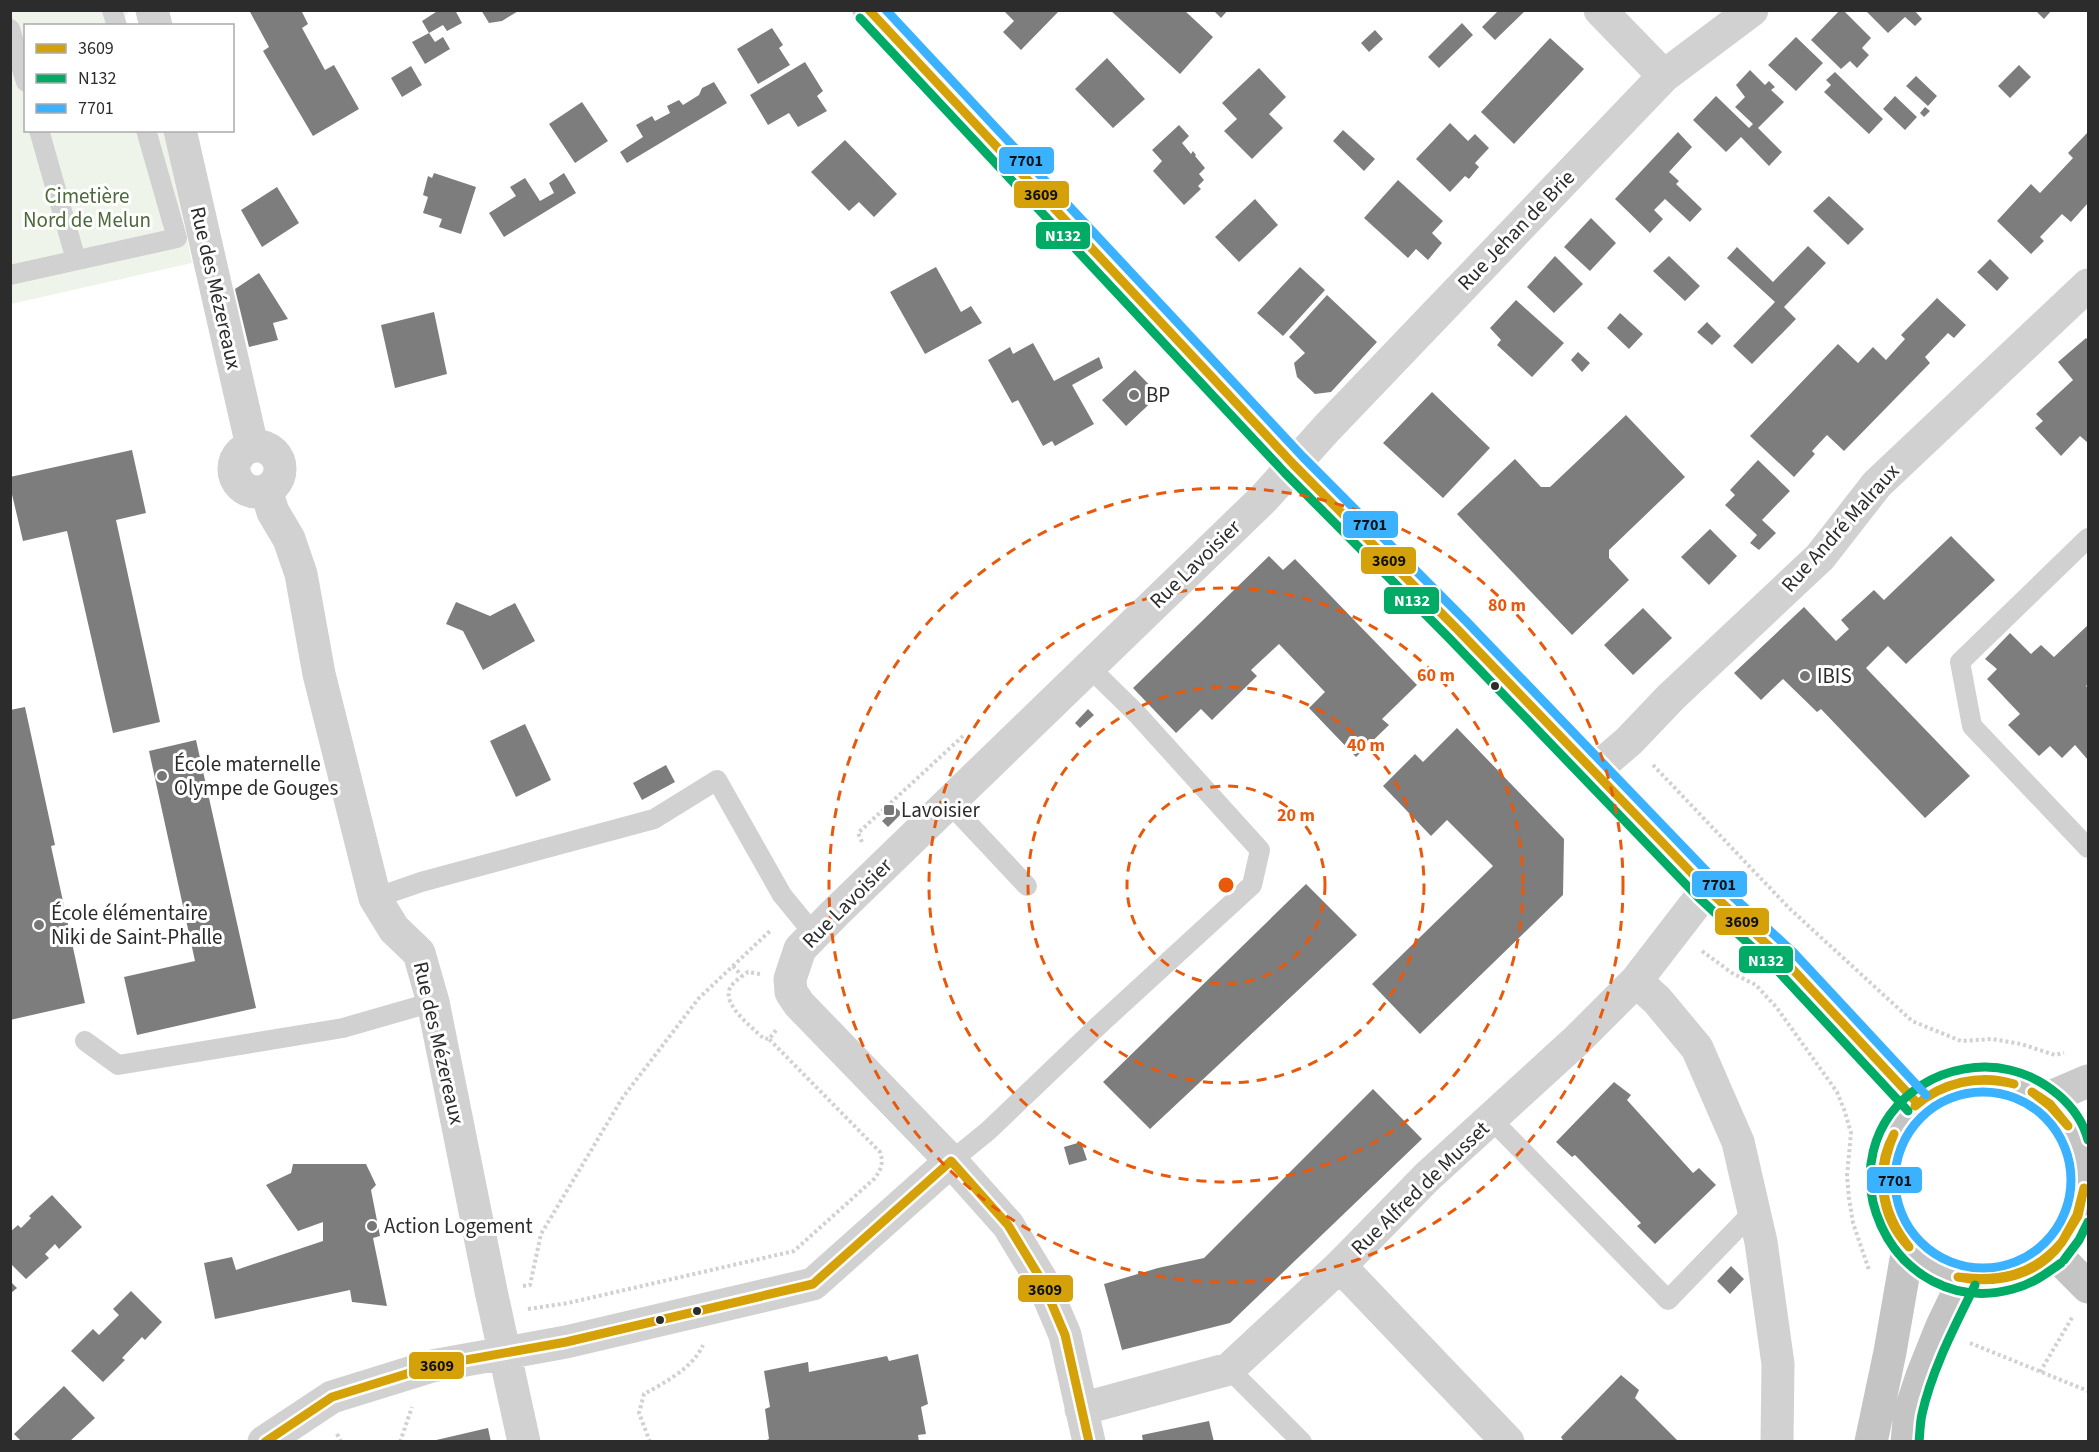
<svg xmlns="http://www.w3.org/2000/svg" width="2099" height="1452" viewBox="0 0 2099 1452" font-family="'Source Sans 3',sans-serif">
<rect width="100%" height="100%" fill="#fff"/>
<path fill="#eff4ea" d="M10 11H129L122 21 123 25 26 26V130L164 131 192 263 11 304Z"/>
<path fill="#7d7d7d" d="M249 10H301L308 24 302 28 325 70 334 65 359 109 313 136 263 51 269 47Z
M439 10H455L462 23 447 31 443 25 429 33 422 21Z
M481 10H520L502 21 489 23Z
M1003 10H1060L1021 50 1003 32 1014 21Z
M1110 10H1184L1213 37 1180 74Z
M1213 10H1228L1221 18Z
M1499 10H1526L1495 40 1482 27Z
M1840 10H1843L1871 38 1862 48 1869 55 1857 68 1850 61 1841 69 1811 40Z
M1865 10H1914L1922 19 1915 26 1905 17 1888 33Z
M2035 10H2052L2044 19Z
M1462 23 1473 35 1439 68 1428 57Z
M772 28 783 45 779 48 790 65 758 84 737 49Z
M1375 30 1383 39 1369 52 1361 43Z
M429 33 435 42 443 37 450 49 425 64 412 42Z
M1796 37 1823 63 1796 91 1768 65Z
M1550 38 1584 69 1514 144 1481 112Z
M1107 58 1145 99 1113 128 1075 89Z
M805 62 823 91 817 96 827 111 798 127 789 113 768 125 750 95Z
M2019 65 2031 77 2010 98 1998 86Z
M411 66 422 85 402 97 391 78Z
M1259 68 1286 97 1269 114 1283 128 1252 159 1224 131 1237 119 1222 103Z
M1750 70 1765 85 1769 81 1775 87 1771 90 1784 102 1758 128 1782 152 1769 166 1741 137 1726 152 1693 120 1716 96 1749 128 1753 124 1735 107 1745 97 1736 85Z
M1835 72 1883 119 1869 134 1824 92 1831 85 1826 80Z
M1916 76 1937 96 1928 106 1906 86Z
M714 82 727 103 627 163 620 152 643 137 636 125 652 116 655 121 670 113 667 106 679 100 683 105 699 95 702 88Z
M1895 96 1917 117 1905 130 1883 109Z
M582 102 608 141 575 163 549 124Z
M1925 107 1930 111 1924 117 1920 113Z
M1450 123 1468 141 1475 134 1489 148 1475 163 1479 167 1469 179 1465 176 1450 192 1416 159Z
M1179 125 1189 136 1182 143 1191 154 1193 151 1196 155 1195 156 1205 168 1199 174 1204 180 1198 186 1201 189 1184 205 1153 171 1162 161 1152 150Z
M1343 130 1375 159 1364 171 1333 141Z
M1678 132 1692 147 1669 172 1679 181 1676 184 1702 209 1690 222 1665 199 1654 210 1663 219 1650 233 1615 199Z
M2088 132V203L2071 222 2062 214 2040 237 2044 241 2031 254 1997 221 2031 184 2040 193 2073 158 2068 153Z
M845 140 897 194 874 217 859 202 849 211 811 172Z
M434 173 476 187 461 234 439 227 442 219 423 213 428 197 423 195 428 176 432 178Z
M564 173 576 193 504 237 489 213 516 196 510 187 525 178 540 201 554 193 549 183Z
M1398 180 1443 221 1432 233 1442 243 1428 260 1416 249 1408 258 1364 218Z
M277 187 299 223 262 247 241 210Z
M1829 196 1864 229 1848 245 1813 211Z
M1255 199 1278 225 1239 262 1215 237Z
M1591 218 1616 243 1590 271 1564 247Z
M1808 246 1826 263 1784 307 1796 319 1752 364 1733 346 1775 302 1727 258 1737 247 1773 282Z
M1555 256 1583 284 1554 313 1527 287Z
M1669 256 1700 286 1685 301 1653 271Z
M1990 259 2009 278 1997 291 1977 272Z
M936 267 961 312 971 306 982 323 925 354 890 292Z
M1300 267 1325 290 1283 336 1257 313Z
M259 273 288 319 273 323 278 340 249 347 235 289Z
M1327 295 1377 342 1331 392 1315 394 1297 377 1294 363 1305 353 1289 337Z
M1937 298 1966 325 1954 338 1948 333 1925 357 1930 363 1844 451 1827 435 1812 451 1815 454 1794 477 1750 436 1838 344 1858 363 1873 347 1886 360 1905 339 1901 335Z
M1516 300 1564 343 1532 377 1497 345 1501 340 1490 328Z
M434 312 447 374 395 388 381 325Z
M1620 313 1643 334 1629 349 1607 328Z
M1707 322 1721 336 1712 345 1697 332Z
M2086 338 2088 340V443L2080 436 2061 456 2035 428 2043 421 2036 414 2073 380 2058 362Z
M1033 343 1054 381 1099 357 1103 368 1072 385 1094 424 1055 446 1052 441 1043 446 1018 400 1012 403 988 360 1010 347 1013 354Z
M1578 352 1590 363 1582 372 1571 360Z
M1135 370 1159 395 1126 426 1102 400Z
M1432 392 1490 448 1443 498 1383 443Z
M1626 415 1685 477 1609 550V558L1629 580 1572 635 1457 514 1515 459 1541 487H1550Z
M132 450 146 513 116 520 160 722 113 733 67 531 23 541 10 486V477Z
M1758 460 1790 491 1762 520 1776 533 1759 550 1750 543 1757 535 1725 505 1735 495 1730 490Z
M1710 529 1737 556 1709 585 1681 557Z
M1951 536 1995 580 1906 664 1888 646 1866 668 1970 776 1925 818 1821 709 1817 712 1783 679 1761 700 1734 673 1804 607 1836 641 1849 629 1841 620 1874 590 1884 600Z
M1269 556 1283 570 1295 559 1417 685 1382 719 1389 725 1356 757 1309 708 1325 692 1279 644 1251 670 1257 676 1212 720 1201 709 1176 733 1133 688Z
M456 602 490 616 515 603 535 641 483 670 463 631 446 624Z
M1643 608 1672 638 1633 675 1604 645Z
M2088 625V684L2086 686 2088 688V760L2075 745 2062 758 2050 746 2039 756 2008 725 2020 714 1987 679 1997 669 1985 659 2010 633 2031 654 2041 645 2054 657Z
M25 707 55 845 51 846 85 1003 10 1020V710Z
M1088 709 1094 715 1080 728 1075 723Z
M525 724 551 780 516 797 490 741Z
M1457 728 1564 839 1563 895 1420 1034 1372 984 1493 866 1447 820 1431 836 1383 786 1415 754 1423 762Z
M196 740 256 1008 137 1035 124 977 195 961 149 751Z
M666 765 675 782 642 800 633 783Z
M896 808 902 813 888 827 882 821Z
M1306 884 1357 935 1150 1129 1103 1082Z
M1614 1082 1631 1095 1627 1100 1693 1173 1699 1168 1716 1185 1655 1244 1637 1226 1641 1223 1575 1155 1572 1157 1556 1142Z
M1373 1089 1422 1139 1230 1323 1122 1350 1104 1284 1158 1268 1204 1258Z
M1081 1142 1087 1160 1069 1165 1064 1147Z
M293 1164H366L376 1185 371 1190 380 1236 373 1238 387 1306 352 1302 350 1290 215 1319 204 1263 232 1257 236 1270 323 1241V1222L298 1231 266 1185 291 1173Z
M52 1195 82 1227 59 1249 55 1244 45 1254 49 1258 26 1279 10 1263V1232L18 1225 21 1228 31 1218 29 1216Z
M1731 1266 1744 1279 1730 1294 1717 1281Z
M10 1281 17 1288 10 1294Z
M131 1291 162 1322 145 1340 142 1337 122 1358 125 1360 103 1382 71 1351 93 1329 99 1335 119 1315 113 1309Z
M918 1354 928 1404 921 1407 926 1434 918 1435 919 1442H762L769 1439 765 1409 770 1407 764 1371 808 1362 809 1372 887 1356 889 1361Z
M1621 1375 1639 1390 1635 1398 1679 1442H1564L1561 1437Z
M64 1386 95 1418 69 1442H22L14 1434Z
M1209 1421 1214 1442H1143L1142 1435Z
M488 1428 491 1442H432V1441Z"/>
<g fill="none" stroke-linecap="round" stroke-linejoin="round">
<path stroke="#d1d1d1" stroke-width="4" stroke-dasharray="3 3" stroke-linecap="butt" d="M1653 765 1789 908 1912 1021 1961 1041 1992 1039 2021 1044 2055 1055 2064 1053
M862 842 858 833 963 736
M1702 951 1732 973 1756 985 1777 1008 1837 1092 1845 1112 1851 1133 1847 1176 1849 1198 1853 1223 1869 1270
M733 966 742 976
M760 974 748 972C742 976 733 982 730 988 722 1005 752 1027 763 1038L769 1039 777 1029
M523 1286 530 1285 541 1234 623 1097 699 998 771 930
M528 1309 568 1303 794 1251 874 1179C881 1170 884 1163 880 1152L769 1039
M1970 1343 2088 1391
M2040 1372 2073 1316
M337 1434 341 1442
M400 1442 412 1407
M650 1442 639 1413 644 1394C664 1383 693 1368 703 1345"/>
<path stroke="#d1d1d1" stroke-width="20" d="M112 10 117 26
M10 29 26 82
M39 130 76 260
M10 275 177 238 146 130
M2088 538 1960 662 1972 726 2088 848
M949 803 1027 886
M375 898 421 882 654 819 717 780 782 895 814 934
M85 1041 118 1065 343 1028 433 1002
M1491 1119 1668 1300 1754 1211
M951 1161 988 1131 1098 1026 1252 885 1260 850 1137 714 1089 667
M1229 1369 1302 1442"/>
<path stroke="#d1d1d1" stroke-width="33" d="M152 10 156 26
M1600 10 1664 76
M180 130 252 446
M234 469a23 23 0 1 1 46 0a23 23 0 1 1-46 0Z
M266 490 273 512 289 539 301 574 319 674 375 898 394 929 419 953 433 1002 491 1291 524 1442
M1593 772 1629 741 1671 697 1820 557 1877 484 2088 285
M1636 981 1657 1000 1697 1048 1738 1142 1761 1242 1778 1364 1777 1442
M1340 1266 1508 1442
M1081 1409 1229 1369 1340 1266 1427 1177 1577 1040 1636 981 1707 889
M264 1442 332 1397 432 1366 566 1342 813 1284 951 1161
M1089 1442 1065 1335 1042 1281 1008 1225 951 1161 799 1004 791 992 790 979 800 949 835 913 1264 498 1327 428 1664 76 1752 10"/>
<path stroke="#cacaca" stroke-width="33" d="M869 10 1294 465 1457 629 1630 811 1707 889 1785 961 1917 1103
M2046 1099 2088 1081
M2085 1175 2088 1171"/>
<path stroke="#c4c4c4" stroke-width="33" d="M1882 1180a101 101 0 1 1 202 0a101 101 0 1 1-202 0Z
M2054 1253 2088 1287
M1871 1442 1890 1352 1908 1248
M1907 1442 1910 1412 1922 1376 1942 1326 1964 1280"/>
<defs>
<path id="bus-1" d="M869 10 1294 465 1457 629 1707 889 1785 961 1917 1103
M2032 1092 2050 1104 2068 1126
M2032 1092 2050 1106 2068 1126
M1915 1106C1941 1083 1980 1073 2014 1084
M1915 1106C1943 1082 1978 1075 2014 1084
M1894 1134C1876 1176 1881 1211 1909 1247
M1894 1134C1874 1170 1880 1217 1909 1247
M951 1161 1008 1225 1042 1281 1065 1335 1089 1442
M2062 1242 2077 1215 2084 1188
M2062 1242 2078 1216 2084 1188
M1958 1277C2000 1282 2034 1275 2062 1242
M1958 1277C1997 1285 2038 1276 2062 1242
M265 1442 332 1397 432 1366 566 1342 813 1284 951 1161"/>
<path id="bus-2" d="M860 18 1285 473 1448 637 1698 897 1777 970 1908 1111
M2064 1260 2079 1240 2088 1222
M2061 1263C2046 1274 2032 1284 2013 1289 1892 1322 1813 1156 1922 1085 1947 1069 1981 1063 2010 1070 2044 1078 2079 1105 2088 1140
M1919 1442C1920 1432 1920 1423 1922 1414 1932 1369 1955 1326 1975 1285"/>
<path id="bus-3" d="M886 10 1303 457 1466 621 1715 880 1794 953 1926 1095
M1895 1180a88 88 0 1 1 176 0a88 88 0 1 1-176 0Z"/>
</defs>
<use href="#bus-1" stroke="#fff" stroke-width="14"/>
<use href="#bus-2" stroke="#fff" stroke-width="14"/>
<use href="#bus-3" stroke="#fff" stroke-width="14"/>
<use href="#bus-1" stroke="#d5a109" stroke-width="9"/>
<use href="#bus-2" stroke="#00ab66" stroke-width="9"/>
<use href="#bus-3" stroke="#3bb2ff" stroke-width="9"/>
</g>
<g fill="none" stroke="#e8590c" stroke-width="3" stroke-dasharray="10 8">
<circle cx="1226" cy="885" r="99"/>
<circle cx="1226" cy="885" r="198"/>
<circle cx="1226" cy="885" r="297"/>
<circle cx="1226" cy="885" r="397"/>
</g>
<g fill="#767676" stroke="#fff" stroke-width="2">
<circle cx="1134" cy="395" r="6"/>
<circle cx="1805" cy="676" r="6"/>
<circle cx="162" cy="776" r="6"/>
<rect x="883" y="804" width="12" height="12" rx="3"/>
<circle cx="39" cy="925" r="6"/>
<circle cx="372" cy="1226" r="6"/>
</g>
<g fill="#2c2c2c" stroke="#fff" stroke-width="2">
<circle cx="1495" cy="686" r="5"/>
<circle cx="697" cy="1311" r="5"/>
<circle cx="660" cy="1320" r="5"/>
</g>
<g text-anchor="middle" stroke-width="6" stroke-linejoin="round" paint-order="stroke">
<g font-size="21" fill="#4d6939" stroke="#fff">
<text x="87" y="203">Cimetière<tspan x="87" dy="24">Nord de Melun</tspan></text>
</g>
<g font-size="21" fill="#2c2c2c" stroke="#fff">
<text transform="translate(1516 230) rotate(-46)" y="7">Rue Jehan de Brie</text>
<text transform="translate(216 288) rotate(77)" y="7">Rue des Mézereaux</text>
<text transform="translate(1840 528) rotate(-48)" y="7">Rue André Malraux</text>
<text transform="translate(1195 564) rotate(-44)" y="7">Rue Lavoisier</text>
<text transform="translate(847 903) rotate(-45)" y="7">Rue Lavoisier</text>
<text transform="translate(439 1043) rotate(77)" y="7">Rue des Mézereaux</text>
<text transform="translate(1420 1188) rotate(-44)" y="7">Rue Alfred de Musset</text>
</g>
<g font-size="21" fill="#2c2c2c" stroke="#fff" text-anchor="start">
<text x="1146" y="402">BP</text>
<text x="1817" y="683">IBIS</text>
<text x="174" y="771">École maternelle<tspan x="174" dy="24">Olympe de Gouges</tspan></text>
<text x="901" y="817">Lavoisier</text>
<text x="51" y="920">École élémentaire<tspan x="51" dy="24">Niki de Saint-Phalle</tspan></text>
<text x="384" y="1233">Action Logement</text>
</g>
</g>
<circle cx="1226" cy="885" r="9" fill="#e8590c" stroke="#fff" stroke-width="3"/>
<g font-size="18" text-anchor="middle" font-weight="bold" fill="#e8590c" stroke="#fff" stroke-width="6" stroke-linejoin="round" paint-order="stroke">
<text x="1507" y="611">80 m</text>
<text x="1436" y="681">60 m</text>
<text x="1366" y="751">40 m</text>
<text x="1296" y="821">20 m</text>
</g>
<g stroke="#fff" stroke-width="2">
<rect x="998" y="146" width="57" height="29" rx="6" fill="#3bb2ff"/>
<rect x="1013" y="180" width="57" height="29" rx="6" fill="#d5a109"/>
<rect x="1035" y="221" width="56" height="29" rx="6" fill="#00ab66"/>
<rect x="1342" y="510" width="57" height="29" rx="6" fill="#3bb2ff"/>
<rect x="1360" y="546" width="57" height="29" rx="6" fill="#d5a109"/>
<rect x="1383" y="586" width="57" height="29" rx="6" fill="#00ab66"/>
<rect x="1691" y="870" width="57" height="28" rx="6" fill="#3bb2ff"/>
<rect x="1714" y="907" width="56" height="29" rx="6" fill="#d5a109"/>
<rect x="1738" y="945" width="56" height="29" rx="6" fill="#00ab66"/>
<rect x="1866" y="1166" width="57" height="28" rx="6" fill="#3bb2ff"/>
<rect x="1017" y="1274" width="57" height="29" rx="6" fill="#d5a109"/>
<rect x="408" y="1351" width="57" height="29" rx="6" fill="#d5a109"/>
</g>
<g font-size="16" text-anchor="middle" font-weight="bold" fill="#fff">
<text x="1063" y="241">N132</text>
<text x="1412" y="606">N132</text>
<text x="1766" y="966">N132</text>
</g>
<g font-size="16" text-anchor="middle" font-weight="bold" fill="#111">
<text x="1026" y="166">7701</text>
<text x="1041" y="200">3609</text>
<text x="1370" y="530">7701</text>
<text x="1389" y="566">3609</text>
<text x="1719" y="890">7701</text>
<text x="1742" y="927">3609</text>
<text x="1895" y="1186">7701</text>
<text x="1045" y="1295">3609</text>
<text x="437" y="1371">3609</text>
</g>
<rect width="2099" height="1452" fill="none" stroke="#2c2c2c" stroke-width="24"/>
<rect x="24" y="24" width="210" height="108" fill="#ffffff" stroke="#ababab" stroke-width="1.5"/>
<rect x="36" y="44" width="30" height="9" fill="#d5a109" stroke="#ababab" stroke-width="1.5"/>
<text x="78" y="54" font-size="18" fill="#2c2c2c">3609</text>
<rect x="36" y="74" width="30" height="9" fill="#00ab66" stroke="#ababab" stroke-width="1.5"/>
<text x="78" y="84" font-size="18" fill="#2c2c2c">N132</text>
<rect x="36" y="104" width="30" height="9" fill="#3bb2ff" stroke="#ababab" stroke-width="1.5"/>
<text x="78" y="114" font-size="18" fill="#2c2c2c">7701</text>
</svg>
